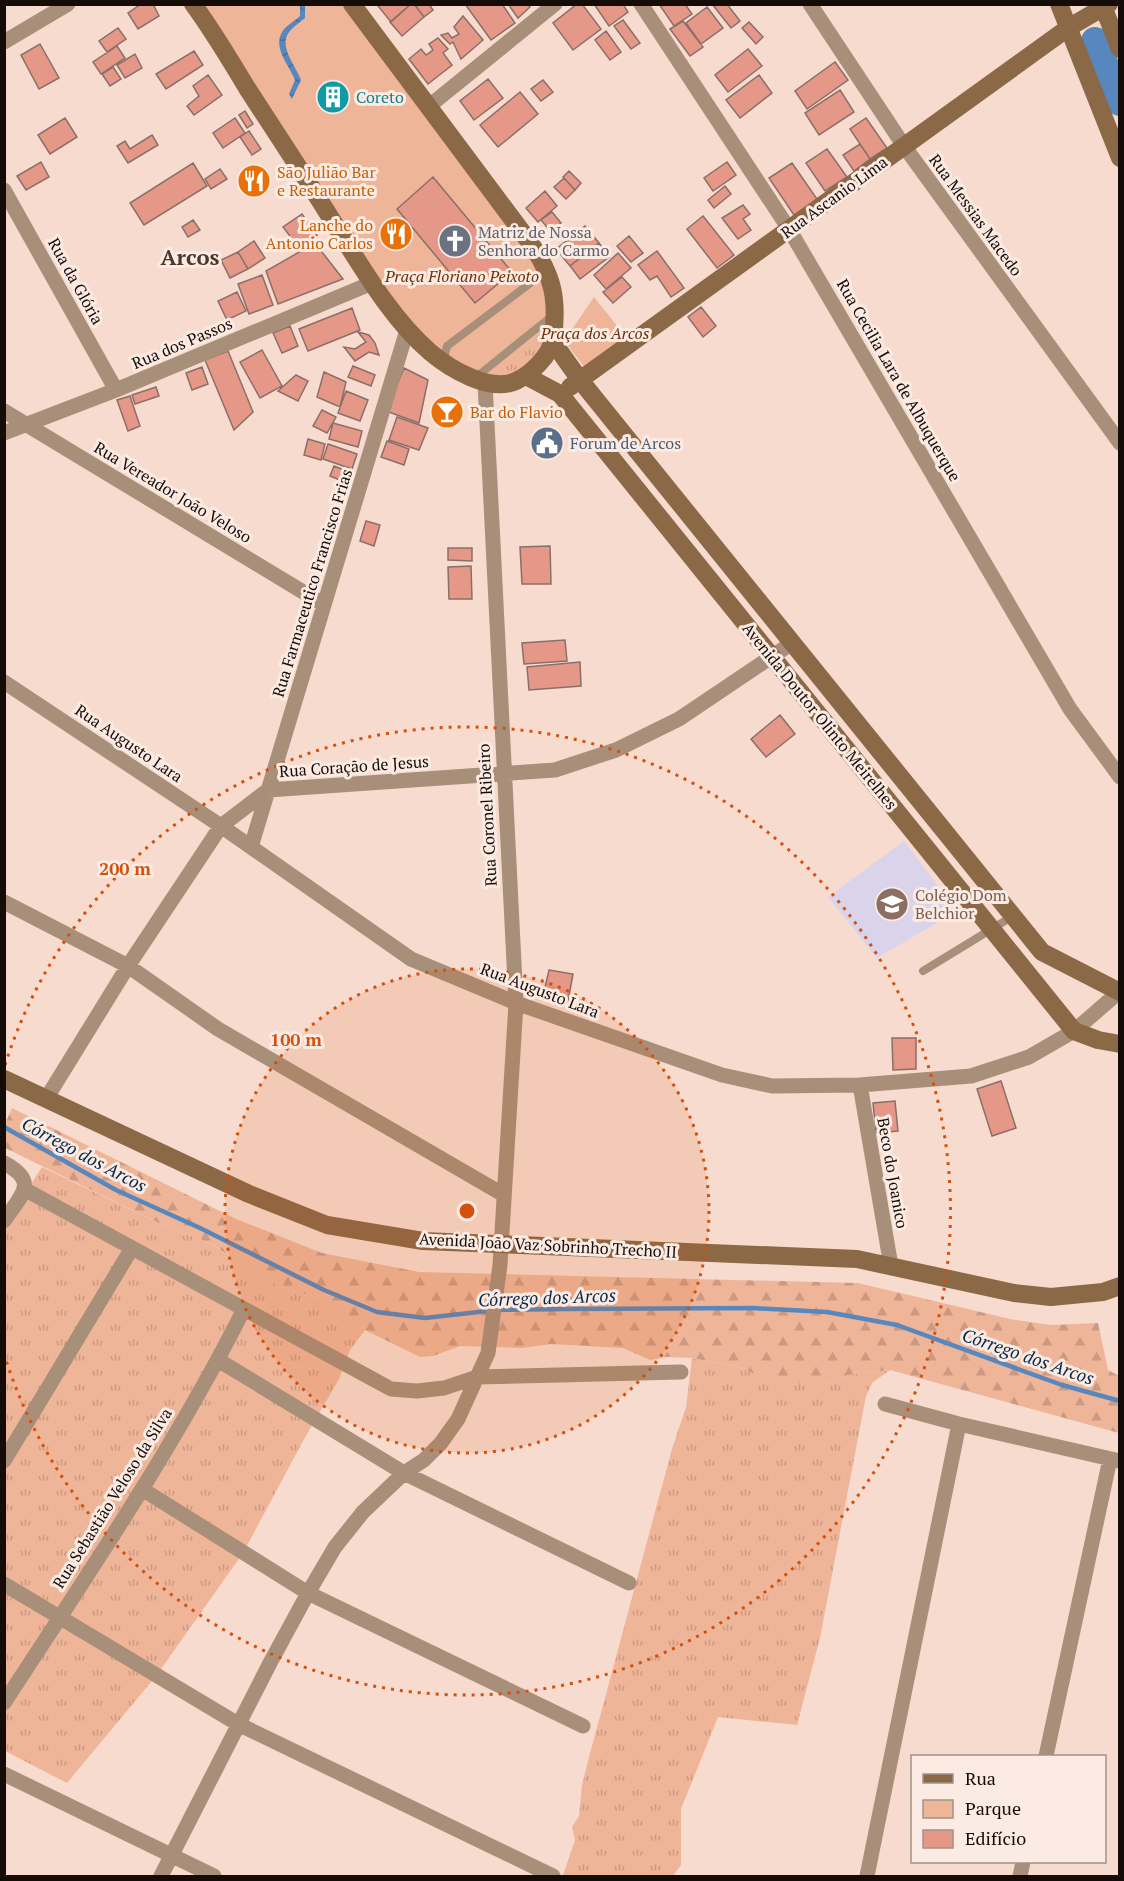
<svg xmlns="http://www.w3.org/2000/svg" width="1124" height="1881" viewBox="0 0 1124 1881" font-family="'PT Serif',serif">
<defs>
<pattern id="grass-tufts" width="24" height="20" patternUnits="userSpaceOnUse" patternTransform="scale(1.5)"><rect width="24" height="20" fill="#efb599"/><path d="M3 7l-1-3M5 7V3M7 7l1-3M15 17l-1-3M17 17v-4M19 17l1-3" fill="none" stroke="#cc9a82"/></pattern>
<pattern id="forest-firs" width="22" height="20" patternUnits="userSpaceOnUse" patternTransform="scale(1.5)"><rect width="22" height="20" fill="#efb599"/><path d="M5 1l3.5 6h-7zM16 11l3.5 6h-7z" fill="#cc9a82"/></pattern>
<pattern id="water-waves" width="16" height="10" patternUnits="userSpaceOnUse" patternTransform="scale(1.5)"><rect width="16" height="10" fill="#5787bc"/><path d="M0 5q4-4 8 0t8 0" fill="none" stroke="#476d97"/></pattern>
</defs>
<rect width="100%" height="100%" fill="#f7dbce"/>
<path fill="#d9d4ea" d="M904 841 957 911 877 958 828 897Z"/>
<path fill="url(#grass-tufts)" d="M554 316 551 341 524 374 477 378Z
M42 1167 167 1227 208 1242 280 1287 323 1299 365 1330 350 1350 339 1379 303 1441 243 1553 156 1676 67 1783 5 1751 4 1226Z
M692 1358 739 1367 765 1379 824 1383 852 1374 890 1370 872 1383 866 1396 820 1638 797 1725 718 1717 681 1809V1865L673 1876 563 1875 575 1840 572 1827 579 1816 582 1785 588 1761 672 1449 686 1407Z"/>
<path fill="url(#forest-firs)" d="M12 1108 236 1219 322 1253 419 1272 858 1283 1010 1319 1051 1325 1098 1323 1108 1370 1119 1376V1433L890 1370 852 1374 824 1383H794L765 1379 739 1367 692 1358 666 1357 650 1360 623 1348 551 1344 522 1348 460 1346 433 1356 420 1357 365 1330 323 1299 280 1287 208 1242 167 1227 5 1148V1124Z"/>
<path fill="#efb599" d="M198 5H349L529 244 554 313 473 376 409 328Z
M594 297 626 337 586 369 564 341Z"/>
<path fill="url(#water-waves)" d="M300 5H305V18C300 22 294 26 290 31 277 45 296 66 301 80L292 99 289 94 295 80C288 63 270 45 285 28 289 24 296 20 300 16Z"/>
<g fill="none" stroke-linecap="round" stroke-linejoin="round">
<path stroke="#5787bc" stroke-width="4.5" d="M4 1127 116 1190 200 1228 324 1290 377 1312 425 1318 496 1310 568 1309 752 1308 827 1312 897 1325 1062 1385 1120 1401"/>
<path stroke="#5787bc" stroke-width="28" d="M1095 41 1120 102"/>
</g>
<path fill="#e59887" stroke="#8a6f69" stroke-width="1.5" d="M141 4H153L159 16 138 29 128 13Z
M379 4H410V5L391 22 378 6Z
M411 4H414L424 17 402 36 390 22Z
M429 4 433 10 424 17 415 5Z
M465 4H502L515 23 491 40Z
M508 4H528L530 7 518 18Z
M577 4H582L601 29 573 50 553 23Z
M594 4H623L628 12 609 26Z
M659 4H685L692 14 674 26Z
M712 4H727L740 21 731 28Z
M707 7 723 28 701 44 686 23Z
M463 16 483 40 461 59 453 42 450 44 441 35 448 33 452 38 459 34 454 27Z
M623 20 640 43 631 49 614 26Z
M683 21 703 47 690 56 670 29Z
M749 22 763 37 756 44 742 28Z
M118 28 126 39 107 52 99 41Z
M606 31 621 52 610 60 595 40Z
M438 38 448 49 443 53 452 65 428 84 409 59 421 49 426 55 433 50 429 44Z
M40 44 59 78 39 89 21 55Z
M117 46 125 58 101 74 93 62Z
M748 49 762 66 728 92 715 75Z
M194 51 203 65 166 89 156 74Z
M135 54 142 68 125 78 117 65Z
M835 62 848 80 807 109 795 91Z
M113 67 121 79 110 86 102 74Z
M208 75 222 95 194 115 187 106 199 96 193 86Z
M759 75 772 93 740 118 726 100Z
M488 79 503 98 474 120 460 101Z
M543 80 553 92 541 101 531 89Z
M333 89 340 93V101L333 105 326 101V93Z
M840 90 854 112 819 135 805 113Z
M520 92 538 114 498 147 480 125Z
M245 111 253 124 247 128 239 115Z
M65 118 77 137 50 154 38 135Z
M235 118 245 133 223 148 213 133Z
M866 118 887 148 870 159 850 129Z
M249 131 261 149 252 155 240 137Z
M152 135 158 145 128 163 117 146 125 141 130 149Z
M860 144 870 159 854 171 843 155Z
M827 149 847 177 825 191 806 163Z
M41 162 49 177 26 190 17 176Z
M727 162 736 175 713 191 704 178Z
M193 163 207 186 144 225 130 203Z
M792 163 817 199 794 215 769 178Z
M220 169 227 179 211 189 205 179Z
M569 171 581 183 575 190 563 177Z
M433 177 512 272 475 303 397 209Z
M564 178 575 190 566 199 554 187Z
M725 186 731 194 714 208 708 200Z
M545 191 557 206 538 222 526 208Z
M743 205 750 214 743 219 751 230 738 239 722 218Z
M552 212 561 223 551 232 541 220Z
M302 214 317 235 299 248 283 227Z
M703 216 734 255 717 268 687 229Z
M193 220 200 230 188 237 182 227Z
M585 226 599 243 570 266 556 249Z
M629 236 643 253 631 262 617 246Z
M254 241 265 258 248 269 238 252Z
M315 243 343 279 278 304 266 271Z
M599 243 609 257 580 279 570 266Z
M657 251 684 288 671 297 657 276 650 280 638 265Z
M238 252 248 269 230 278 221 260Z
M618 253 631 268 606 289 594 275Z
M262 275 273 305 249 314 238 284Z
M622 277 631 287 613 303 603 292Z
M237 292 246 311 227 320 218 301Z
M701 307 716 326 703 337 688 317Z
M352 308 360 330 308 351 299 329Z
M290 326 298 346 282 353 273 333Z
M358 332 369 335 375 343 379 355 369 352 355 361 344 347 355 349 366 342Z
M262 350 282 386 260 398 240 362Z
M228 351 253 412 234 430 205 360Z
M353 366 375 375 371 386 348 377Z
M202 367 208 384 192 390 186 373Z
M404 368 428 380 419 423 386 411Z
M324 372 346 382 340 407 317 397Z
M296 375 308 381 298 401 278 391Z
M156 387 159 396 135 404 132 395Z
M346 391 368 400 360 421 338 413Z
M130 396 140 426 128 431 117 400Z
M322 410 336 417 327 433 313 426Z
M397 417 428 428 419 450 389 440Z
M333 423 362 431 358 447 329 439Z
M308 439 325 444 321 460 304 455Z
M387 441 409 449 404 465 381 457Z
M328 444 357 454 352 469 323 459Z
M334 466 349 472 345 482 330 476Z
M366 521 380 525 374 546 360 541Z
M550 546 551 584H522L520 547Z
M448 548H472V561L448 560Z
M471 566 472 599H449L448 567Z
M565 640 567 661 524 664 522 643Z
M580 662 581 686 529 690 527 667Z
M780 715 795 734 766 757 751 739Z
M549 970 573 974 568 1001 543 996Z
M892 1038H916V1069L893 1070Z
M1001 1081 1016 1128 992 1136 977 1089Z
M895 1101 898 1131 876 1133 873 1103Z"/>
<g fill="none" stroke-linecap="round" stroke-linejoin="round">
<path stroke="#a88f79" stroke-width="8" d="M443 362 447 346 537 278H549
M475 378 552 316
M923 971 1013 916"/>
<path stroke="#a88f79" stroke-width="15" d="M641 4 789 229 1070 709 1120 777
M810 4 904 146 1120 443
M4 42 68 4
M428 107 555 4
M4 190 116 390
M4 411 323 604
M4 433 116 390 372 283
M4 682 221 826 411 959 516 1003 722 1075 772 1086 860 1085 971 1076 1029 1057 1074 1031 1119 992
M251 847 407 330
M4 902 128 966 218 1029 504 1195
M860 1085 891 1266
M46 1099 128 966 221 826 268 790 555 770 616 750 679 719 792 643
M4 1163C40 1182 21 1195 4 1221
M24 1189 391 1389 417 1391 444 1388 477 1377 681 1372
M218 1360 404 1473 629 1583
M885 1404 959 1424 1120 1461
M4 1461 132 1248
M142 1489 308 1593 583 1726
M4 1584 238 1724 553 1876
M4 1703C88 1574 175 1446 244 1309
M1046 1756 1110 1459
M4 1774 214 1876
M161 1876 270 1663 308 1593 335 1547 363 1512 404 1473 424 1460 441 1443 458 1419 488 1353 500 1265 516 1003 485 383
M867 1876 959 1424
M1020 1876 1023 1862"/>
<path stroke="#8b6846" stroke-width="18" d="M193 4C213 31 230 60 247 88 278 136 310 184 340 233 366 274 393 320 430 352 450 369 490 393 516 381 531 374 551 355 553 338 558 299 553 276 531 244L352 4
M1059 4 1120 158
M1102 4 1120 49
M553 342 580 380 1042 952 1120 992
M526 376 560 394 1074 1031 1098 1040 1120 1044
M570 387 1068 28 1109 4
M4 1079 249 1194 327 1225 423 1241 857 1259 1014 1293 1051 1297 1103 1292 1120 1286"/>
</g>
<circle cx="467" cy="1211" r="242" fill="#d3510c" fill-opacity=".12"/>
<g fill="none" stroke="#d3510c" stroke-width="3" stroke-dasharray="3 6">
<circle cx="467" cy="1211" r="242"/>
<path d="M5 1065A484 484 0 1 1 5 1357"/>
</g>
<defs>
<symbol id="building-disc" viewBox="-11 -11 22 22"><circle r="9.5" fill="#0f9aa8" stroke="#fcebe3"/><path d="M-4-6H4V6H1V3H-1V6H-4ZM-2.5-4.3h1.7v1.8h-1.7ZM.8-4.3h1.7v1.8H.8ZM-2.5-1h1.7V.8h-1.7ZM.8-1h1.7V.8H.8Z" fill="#fff"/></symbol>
<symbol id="restaurant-disc" viewBox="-11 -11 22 22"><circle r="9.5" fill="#e8710a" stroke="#fcebe3"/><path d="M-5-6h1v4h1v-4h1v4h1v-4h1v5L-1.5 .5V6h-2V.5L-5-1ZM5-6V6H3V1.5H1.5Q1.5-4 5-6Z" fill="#fff"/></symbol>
<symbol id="church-disc" viewBox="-11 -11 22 22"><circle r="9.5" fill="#6b7280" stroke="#fcebe3"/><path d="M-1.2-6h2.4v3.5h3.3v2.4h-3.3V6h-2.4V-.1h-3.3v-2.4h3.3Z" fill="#fff"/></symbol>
<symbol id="bar-disc" viewBox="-11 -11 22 22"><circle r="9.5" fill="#e8710a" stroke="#fcebe3"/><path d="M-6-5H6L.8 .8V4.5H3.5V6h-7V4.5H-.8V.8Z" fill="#fff"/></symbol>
<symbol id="civic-disc" viewBox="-11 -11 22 22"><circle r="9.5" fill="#5c6f8a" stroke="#fcebe3"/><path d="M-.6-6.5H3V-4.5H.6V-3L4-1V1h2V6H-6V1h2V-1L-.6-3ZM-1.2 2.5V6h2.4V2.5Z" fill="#fff"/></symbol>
<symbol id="school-disc" viewBox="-11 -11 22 22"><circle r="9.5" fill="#8d6e63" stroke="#fcebe3"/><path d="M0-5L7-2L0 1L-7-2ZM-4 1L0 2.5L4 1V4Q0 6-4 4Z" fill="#fff"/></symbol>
</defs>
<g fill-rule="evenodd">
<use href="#building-disc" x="314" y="78" width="38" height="38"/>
<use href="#restaurant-disc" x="235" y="162" width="38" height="38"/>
<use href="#restaurant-disc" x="377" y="215" width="38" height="38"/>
<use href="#church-disc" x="436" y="222" width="38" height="38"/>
<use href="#bar-disc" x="428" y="393" width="38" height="38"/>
<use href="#civic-disc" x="528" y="424" width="38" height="38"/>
<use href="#school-disc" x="873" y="885" width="38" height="38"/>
</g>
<g text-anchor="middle" stroke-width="6" stroke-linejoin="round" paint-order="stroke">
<g font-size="16" fill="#0d838f" stroke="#fcebe3" text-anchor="start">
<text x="356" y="103">Coreto</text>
</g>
<g font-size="16" fill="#c56008" stroke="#fcebe3" text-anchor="start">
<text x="277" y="178">São Julião Bar<tspan x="277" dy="18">e Restaurante</tspan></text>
<text x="373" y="231" text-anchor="end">Lanche do<tspan x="373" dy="18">Antonio Carlos</tspan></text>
<text x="470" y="418">Bar do Flavio</text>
</g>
<g font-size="16" fill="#150c08" stroke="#fcebe3">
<text transform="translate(834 197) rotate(-36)" y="6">Rua Ascanio Lima</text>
<text transform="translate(976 215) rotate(54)" y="6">Rua Messias Macedo</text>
<text transform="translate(76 281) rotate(61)" y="6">Rua da Glória</text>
<text transform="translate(182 343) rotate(-23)" y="6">Rua dos Passos</text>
<text transform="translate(899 380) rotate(60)" y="6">Rua Cecilia Lara de Albuquerque</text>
<text transform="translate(173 492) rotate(31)" y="6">Rua Vereador João Veloso</text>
<text transform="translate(312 583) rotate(-73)" y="6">Rua Farmaceutico Francisco Frias</text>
<text transform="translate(820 716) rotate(51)" y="6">Avenida Doutor Olinto Meirelhes</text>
<text transform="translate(129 743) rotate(34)" y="6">Rua Augusto Lara</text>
<text transform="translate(354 766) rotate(-4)" y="6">Rua Coração de Jesus</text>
<text transform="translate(487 815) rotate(-93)" y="6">Rua Coronel Ribeiro</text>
<text transform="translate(540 990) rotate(21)" y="6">Rua Augusto Lara</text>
<text transform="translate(893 1173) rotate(80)" y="6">Beco do Joanico</text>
<text transform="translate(548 1245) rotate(3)" y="6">Avenida João Vaz Sobrinho Trecho II</text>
<text transform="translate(112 1498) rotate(-58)" y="6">Rua Sebastião Veloso da Silva</text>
</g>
<g font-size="16" fill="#5b616d" stroke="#fcebe3" text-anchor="start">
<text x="478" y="238">Matriz de Nossa<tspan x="478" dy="18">Senhora do Carmo</tspan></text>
</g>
<g font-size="16" font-style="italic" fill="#6f3009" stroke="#fcebe3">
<text x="462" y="282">Praça Floriano Peixoto</text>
<text x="595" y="339">Praça dos Arcos</text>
</g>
<g font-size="16" fill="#4e5e75" stroke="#fcebe3" text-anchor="start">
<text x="570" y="449">Forum de Arcos</text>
</g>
<g font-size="16" fill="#785e54" stroke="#fcebe3" text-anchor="start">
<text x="915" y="901">Colégio Dom<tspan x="915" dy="18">Belchior</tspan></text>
</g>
<g font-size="18" font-style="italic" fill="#052a4d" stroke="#fcebe3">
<text transform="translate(84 1155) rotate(28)" y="6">Córrego dos Arcos</text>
<text transform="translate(547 1298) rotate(-2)" y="6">Córrego dos Arcos</text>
<text transform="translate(1028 1357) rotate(19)" y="6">Córrego dos Arcos</text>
</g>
<g font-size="22" font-weight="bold" fill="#4d372c" stroke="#fcebe3">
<text x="190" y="265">Arcos</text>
</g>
</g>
<circle cx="467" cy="1211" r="9" fill="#d3510c" stroke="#fcebe3" stroke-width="3"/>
<g font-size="18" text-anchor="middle" font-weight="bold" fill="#d3510c" stroke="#fcebe3" stroke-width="6" stroke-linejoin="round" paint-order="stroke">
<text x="125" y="875">200 m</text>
<text x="296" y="1046">100 m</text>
</g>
<rect width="1124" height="1881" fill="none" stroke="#150c08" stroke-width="12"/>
<rect x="911" y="1755" width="195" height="108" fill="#fcebe3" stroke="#a0928b" stroke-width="1.5"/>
<rect x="923" y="1774" width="30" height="9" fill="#8b6846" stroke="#a0928b" stroke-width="1.5"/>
<text x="965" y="1785" font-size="18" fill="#150c08">Rua</text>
<rect x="923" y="1800" width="30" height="18" fill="#efb599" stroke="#a0928b" stroke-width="1.5"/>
<text x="965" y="1815" font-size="18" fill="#150c08">Parque</text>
<rect x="923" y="1830" width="30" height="18" fill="#e59887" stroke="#a0928b" stroke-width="1.5"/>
<text x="965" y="1845" font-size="18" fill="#150c08">Edifício</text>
</svg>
